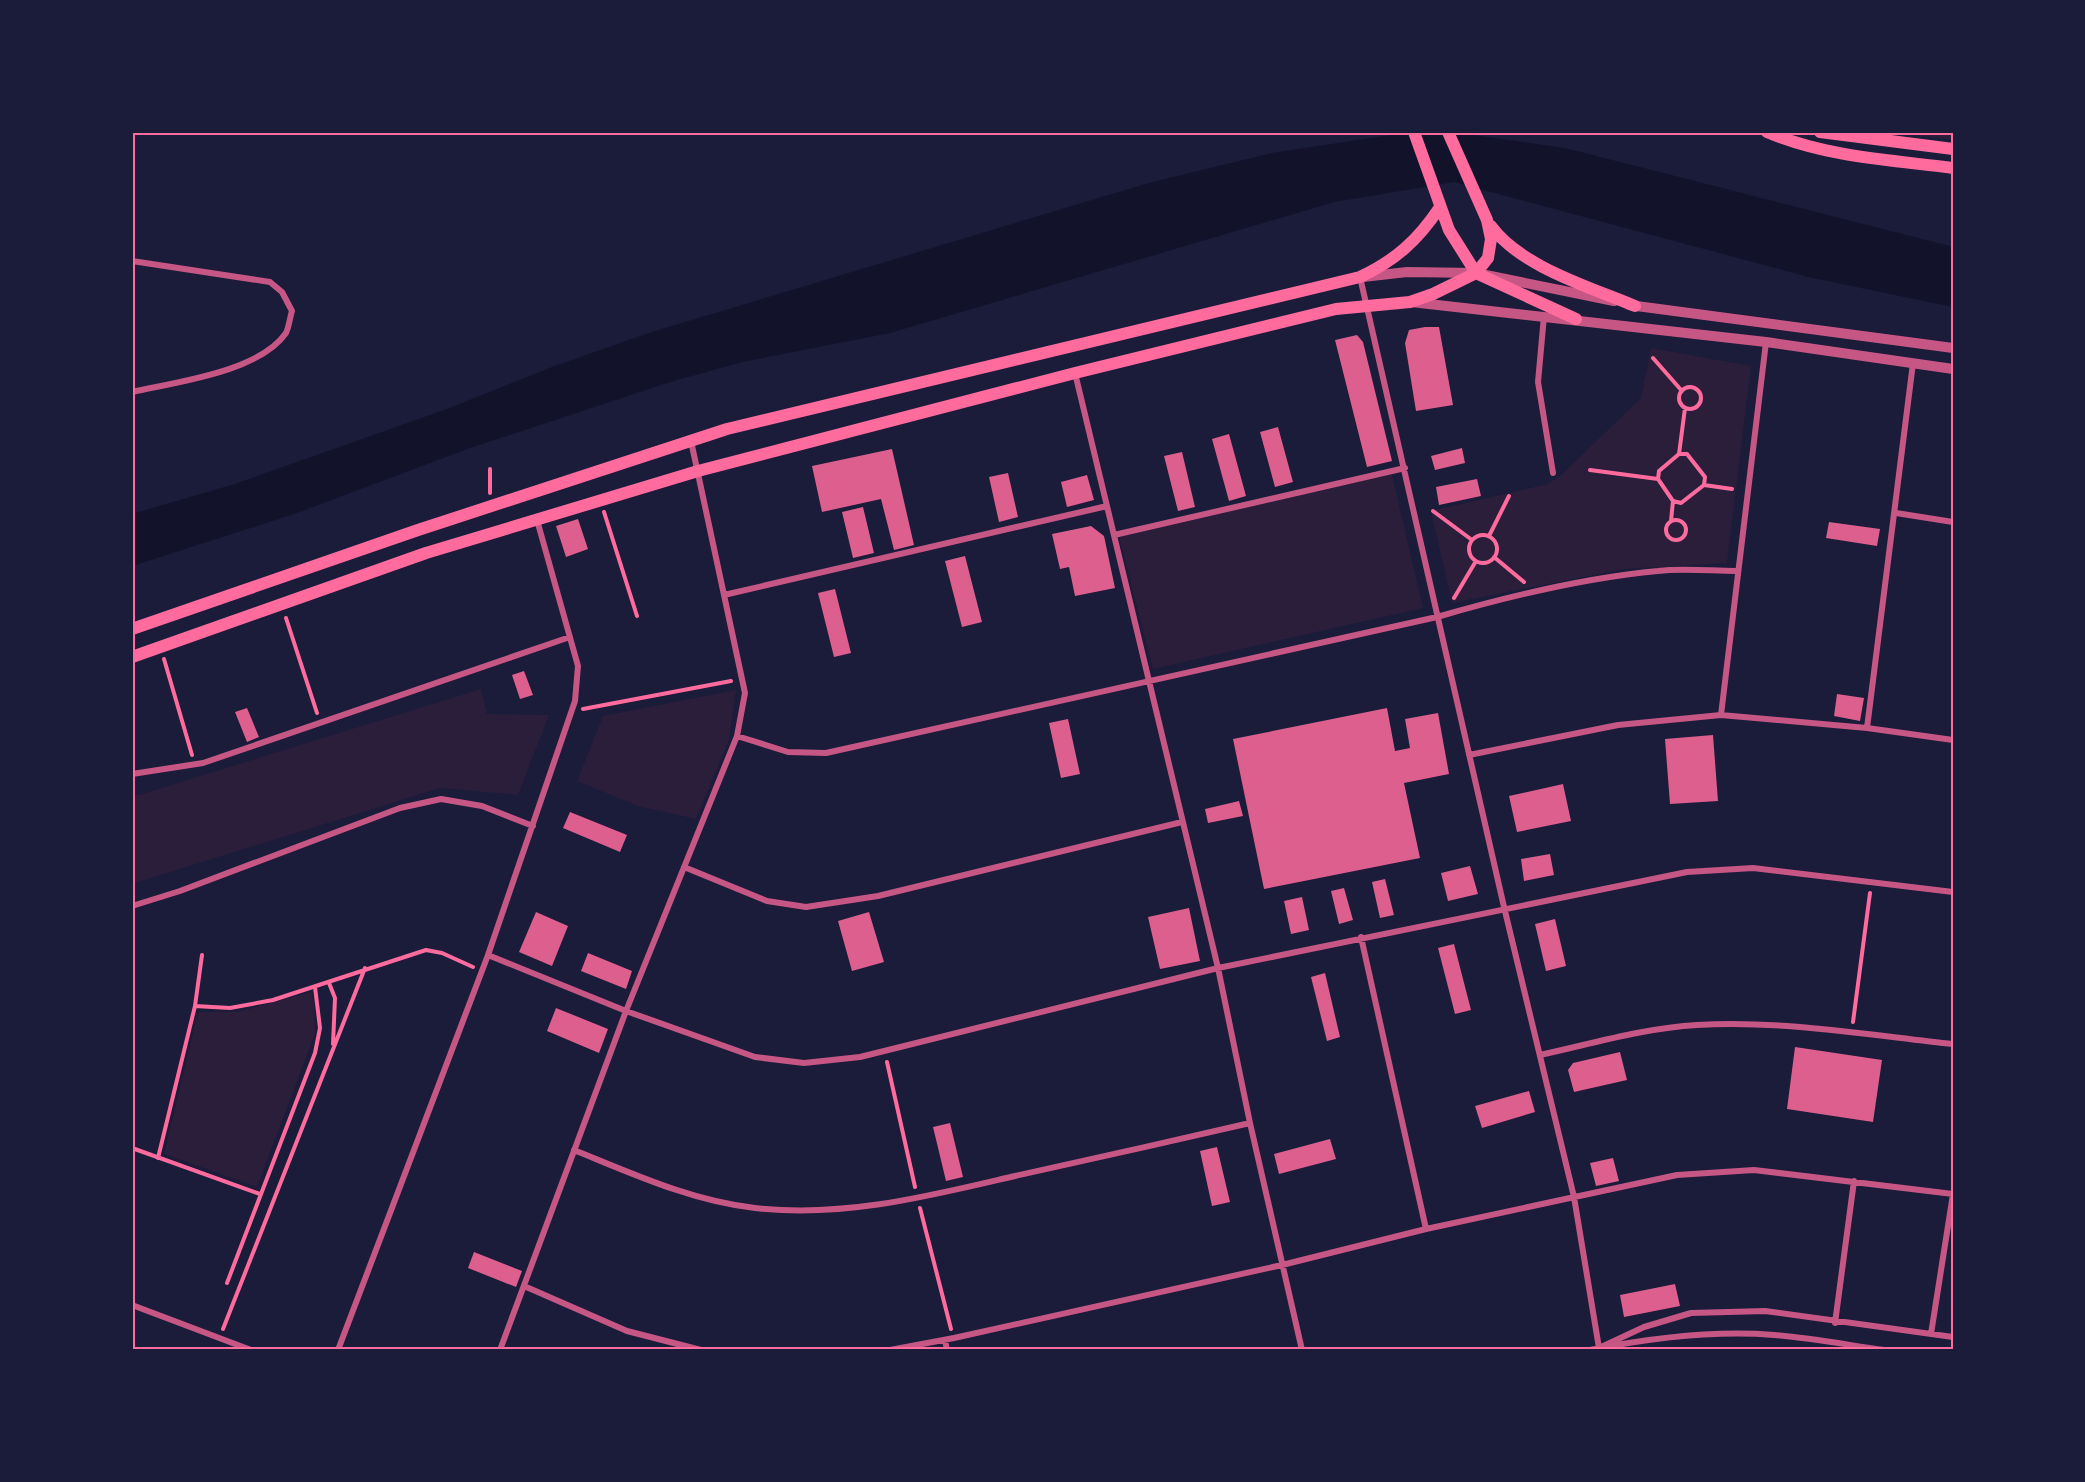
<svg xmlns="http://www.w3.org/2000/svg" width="2085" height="1482" viewBox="0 0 2085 1482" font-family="'Times New Roman',serif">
<rect width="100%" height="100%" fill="#1b1b3a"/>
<path fill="#2a1e3b" d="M1894 132H1953V140Z
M1651 348 1751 366 1727 563 1624 569 1452 603 1431 511 1548 484 1561 475 1641 398Z
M1392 474 1423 608 1153 669 1119 537Z
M481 689 487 714 549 715 518 795 440 788 132 884V794L139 795Z
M736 690 729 740 696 819 638 806 577 781 603 716Z
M311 992 314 1003 315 1034 257 1187 164 1154 198 1012H237Z"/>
<path fill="#12122b" d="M1411 132H1452L1565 148 1953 247V307L1813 278 1454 182 1334 202 890 333 742 362 670 382 467 449 294 514 132 566V514L235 484 447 409 552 367 652 332 1149 183 1272 153Z"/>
<path fill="#dd5f8e" d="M1425 327H1439L1453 405 1416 411 1405 343 1409 330Z
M1357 335 1363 342 1392 461 1367 467 1335 340Z
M1278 427 1293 482 1275 487 1260 432Z
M1229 434 1246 496 1229 501 1212 439Z
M1462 448 1465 463 1435 470 1431 456Z
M892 449 914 545 894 550 881 499 822 512 812 466Z
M1182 452 1195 507 1178 511 1164 456Z
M1008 473 1018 517 999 522 989 477Z
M1087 475 1094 500 1067 507 1061 482Z
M1477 479 1481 496 1439 505 1436 487Z
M863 507 874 553 853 558 842 512Z
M578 519 588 549 566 557 556 526Z
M1829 522 1880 529 1877 546 1826 538Z
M1091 526 1104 536 1115 588 1075 596 1069 567 1060 569 1052 534Z
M965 556 982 622 962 627 945 561Z
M835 589 851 653 834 657 818 593Z
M524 671 533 695 520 699 512 675Z
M1837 694 1864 698 1860 721 1834 716Z
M247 708 259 737 247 742 235 712Z
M1387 708 1395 751 1410 748 1405 719 1438 713 1449 774 1404 783 1420 858 1264 889 1233 739Z
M1068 719 1080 774 1061 778 1049 723Z
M1713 735 1718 801 1670 804 1665 739Z
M1563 784 1571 821 1517 832 1509 796Z
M1239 801 1243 816 1208 823 1205 809Z
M570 812 627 835 620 852 563 828Z
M1550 854 1554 875 1524 881 1521 859Z
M1470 866 1478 894 1448 901 1441 873Z
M1385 879 1394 915 1380 918 1372 882Z
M1344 888 1353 920 1339 924 1331 891Z
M1302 897 1309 930 1291 934 1284 901Z
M1189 908 1200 961 1160 969 1148 917Z
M536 912 568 926 552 966 519 952Z
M869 912 884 962 852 971 838 921Z
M1555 919 1566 966 1546 971 1535 924Z
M1454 944 1471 1010 1455 1014 1438 948Z
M588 953 632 971 626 989 581 971Z
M1325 973 1340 1037 1327 1041 1311 977Z
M556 1008 608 1029 599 1053 547 1031Z
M1795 1047 1882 1060 1873 1122 1787 1109Z
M1620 1052 1627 1080 1574 1092 1568 1070 1573 1063Z
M1529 1091 1535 1112 1482 1128 1475 1106Z
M950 1123 963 1177 946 1181 933 1127Z
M1330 1139 1336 1159 1279 1174 1274 1154Z
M1217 1147 1230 1202 1212 1206 1200 1151Z
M1613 1158 1619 1181 1596 1186 1590 1163Z
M474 1252 522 1271 516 1287 468 1268Z
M1675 1284 1680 1306 1624 1317 1620 1295Z"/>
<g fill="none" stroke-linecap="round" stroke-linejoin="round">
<path stroke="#ff6b9d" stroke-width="4" d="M1653 358 1682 391
M1679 398a11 11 0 1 1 22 0a11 11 0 1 1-22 0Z
M1679 454H1687L1705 477 1704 485 1681 503 1673 501 1658 479 1659 471Z
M1679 454 1685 408
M1590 470 1658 479
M1704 485 1732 489
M490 493V469
M1433 511 1472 540
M604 512 637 616
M1666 530a10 10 0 1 1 20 0a10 10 0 1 1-20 0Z
M1671 521 1673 501
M1469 549a14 14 0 1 1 28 0a14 14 0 1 1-28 0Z
M1489 536 1509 496
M1494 557 1524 582
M1454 598 1476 561
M286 618 317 713
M164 659 192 755
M583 709 731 681
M329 983 335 998 333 1044
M195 1006 230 1008 273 1000 426 950 442 953 473 967
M1853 1022 1870 893
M887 1062 915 1187
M132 1148 260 1194
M158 1158 195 1006 202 955
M920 1208 951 1329
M227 1283 315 1053 320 1028 315 987
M223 1329 365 968"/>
<path stroke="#c65784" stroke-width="6" d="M132 261 270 282 282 292 292 311C290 317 289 327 286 333 259 372 176 382 132 392
M1360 277 1504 907 1574 1197 1599 1348
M1544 316 1538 382 1553 473
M1075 373 1218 968 1250 1123 1302 1350
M1896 513 1953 522
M1114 535 1405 468
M724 595 1107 506
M1721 715 1766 342
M1867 728 1913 363
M737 736 788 752 826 753 1437 617C1509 596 1583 578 1658 571 1683 568 1711 571 1736 571
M1469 755 1618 725 1721 715 1867 728 1953 740
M132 774 203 763 570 637
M684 867 767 901 806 907 878 896 1182 822
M132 906 180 891 400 808 441 799 482 806 533 826
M1361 937 1426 1229
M488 955 626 1011 755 1057 804 1063 860 1057 1218 968 1687 872 1753 868 1953 892
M1540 1055C1591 1044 1644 1028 1697 1025 1782 1020 1869 1035 1953 1044
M574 1150C633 1174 692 1201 755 1208 845 1218 929 1196 1015 1176 1093 1159 1172 1141 1250 1123
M524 1286 627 1331 701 1350
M132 1305 251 1350
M1835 1323 1854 1181
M1931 1334 1953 1194
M945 1340 947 1350
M1599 1348 1644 1327 1691 1313 1765 1311 1953 1337
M338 1350 488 955 575 701 578 666 537 520
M500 1350 626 1011 737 736 745 693 691 441
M890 1350 954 1338 1282 1265 1426 1229 1677 1175 1754 1170 1953 1194
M1590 1350C1650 1338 1714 1330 1774 1335 1811 1338 1848 1345 1884 1350"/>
<path stroke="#c65784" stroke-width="10" d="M1363 277 1407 272 1476 273 1614 301
M1411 302 1766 342 1953 369
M1629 305 1953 348"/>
<path stroke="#ff6b9d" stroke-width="12" d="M1414 132 1449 230 1476 273 1576 319
M1767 132C1826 157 1890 160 1953 168
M1820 132 1953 149
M1491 226C1521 267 1590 287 1635 306
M132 629 418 530 727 429 1360 277C1396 260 1418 240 1440 207
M132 657 426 553 698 471 1075 373 1336 309 1410 302 1433 294 1476 273 1488 258 1491 239 1487 220 1448 132"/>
</g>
<rect width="2085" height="1482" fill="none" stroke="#1b1b3a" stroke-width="267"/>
<rect x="134" y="134" width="1818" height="1214" fill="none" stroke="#ff6b9d" stroke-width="2"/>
</svg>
